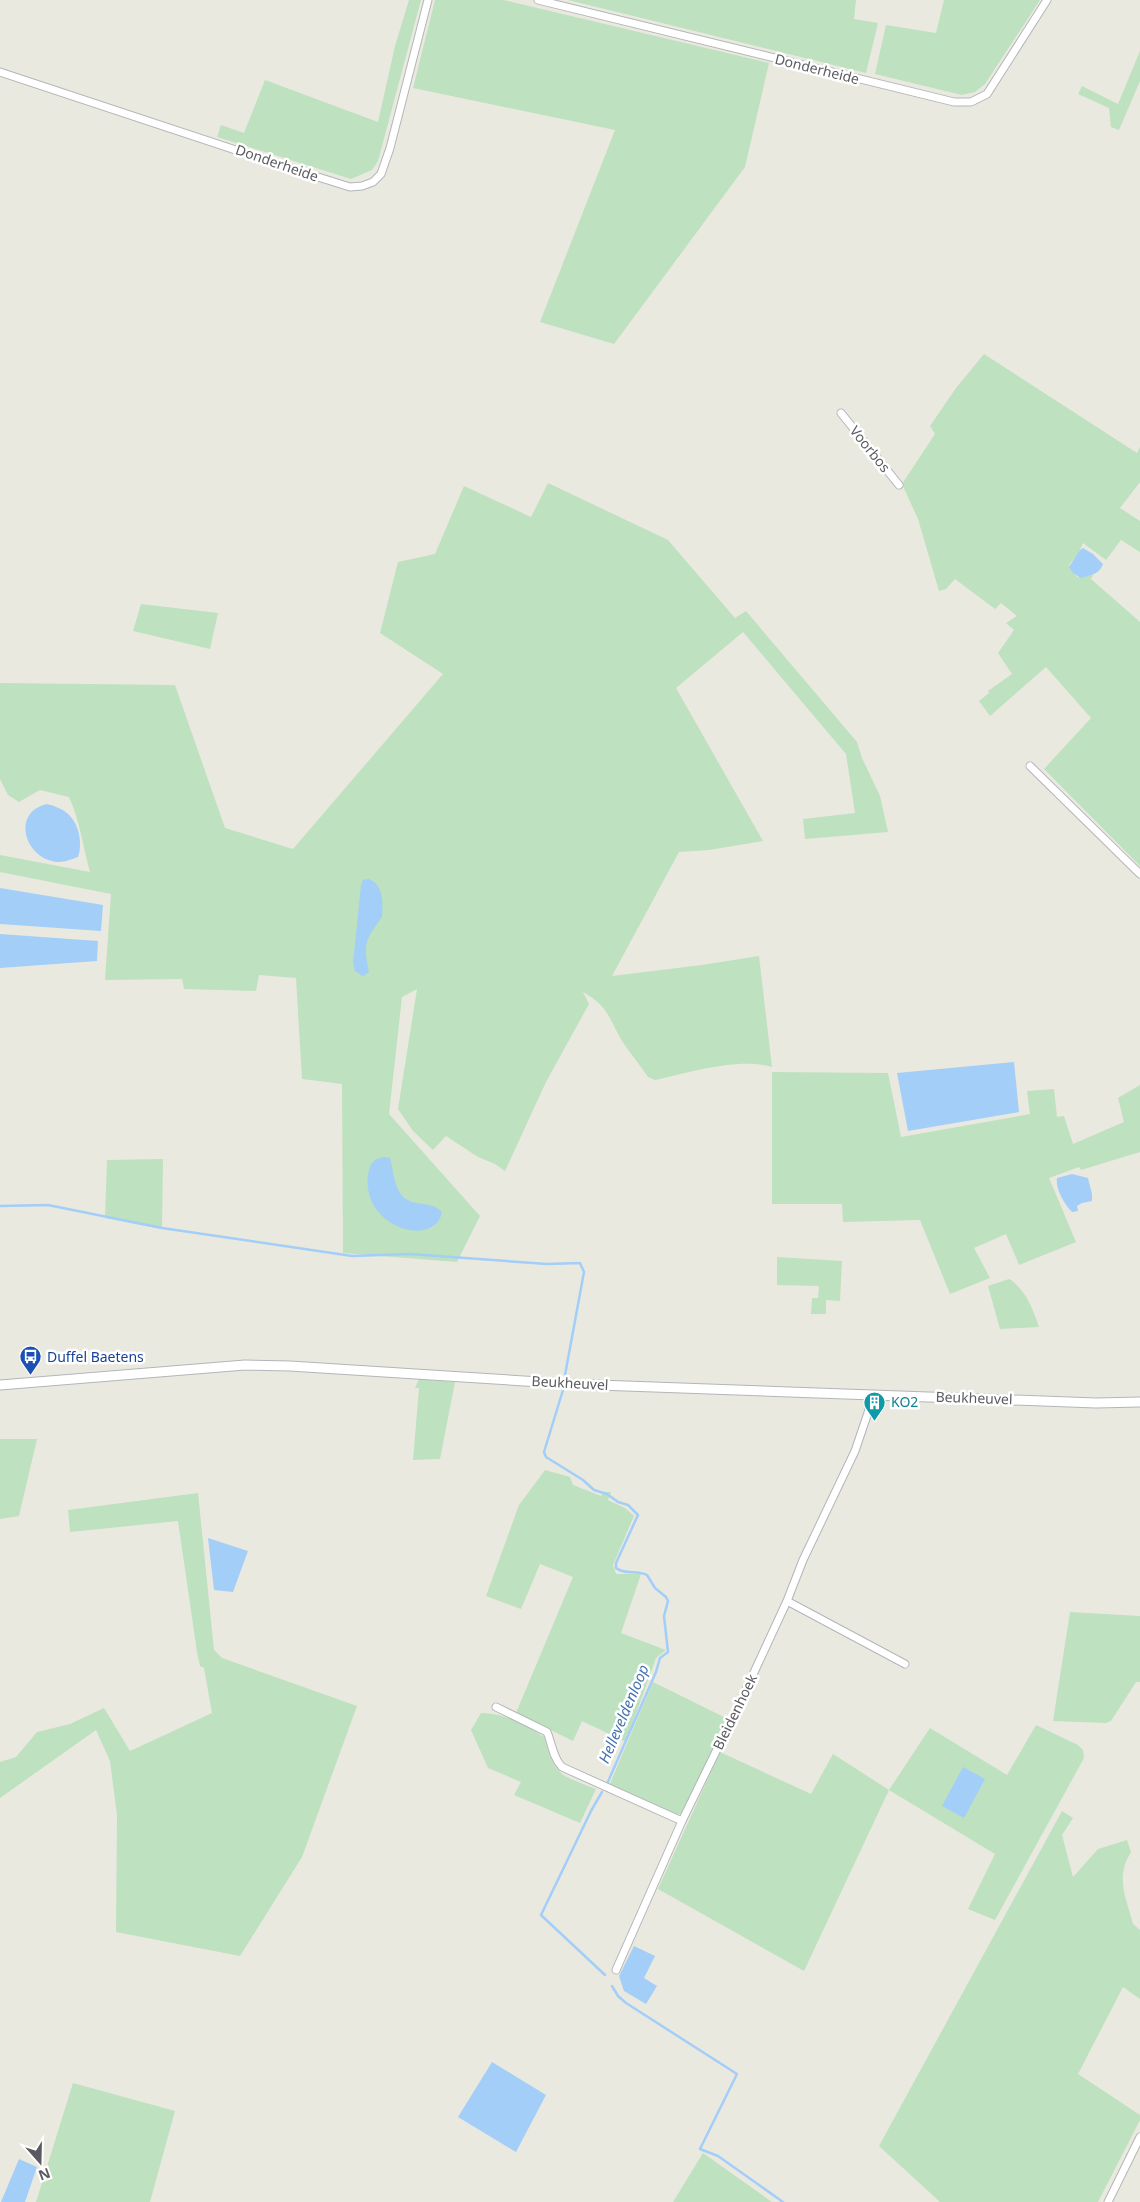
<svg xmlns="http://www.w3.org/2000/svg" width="1140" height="2202" viewBox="0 0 1140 2202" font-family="'Noto Sans',sans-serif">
<rect width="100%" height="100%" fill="#eae9e0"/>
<path fill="#bee1bf" d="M409 0H421L378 161 372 170 351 179 217 137 221 125 244 133 265 80 378 122 395 46Z
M435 0H504L769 63 745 167 614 344 540 322 615 130 413 88Z
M568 0H856L854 19 878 23 866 73Z
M944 0H1040L985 84 975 92 962 95 875 74 886 25 936 33Z
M1140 51V81L1119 130 1111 127 1109 108 1078 94 1082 86 1118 104Z
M984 354 1137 453 1140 447V482L1120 508 1140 521V552L1121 540 1106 560 1083 543 1078 554 1069 565 1077 577 1093 575 1091 579 1140 622V866L1044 769 1091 718 1046 667 990 716 979 701 989 693 988 691 1012 674 998 653 1014 630 1006 623 1017 616 1001 603 995 609 955 579 946 589 939 591 918 519 902 484 935 434 930 426 956 388Z
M548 483 668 540 735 618 746 611 857 742 862 758 880 796 888 832 805 839 803 819 855 813 846 754 743 632 676 688 763 841 709 850 679 852 612 976 702 965 759 956 772 1067C740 1057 687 1073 655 1080L648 1077C640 1065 630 1053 622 1041 608 1017 609 1007 583 992L589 1004 546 1082 505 1171 495 1164 478 1157 446 1136 433 1150 413 1131 398 1109 417 989 402 997 389 1114 480 1216 457 1262 343 1253 342 1084 302 1079 296 978 259 975 256 991 184 989 182 979 105 980 111 894 0 872V855L90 872C83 847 80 821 69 797L40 790 19 802 8 795 0 779V683L175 685 225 828 293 849 443 674 380 633 398 562 435 554 464 486 531 517Z
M141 604 218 613 210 649 133 631Z
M772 1072 888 1073 901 1137 1030 1114 1027 1091 1054 1089 1057 1117 1064 1116 1073 1144 1124 1122 1118 1098 1140 1085V1152L1081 1170 1079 1167 1049 1178 1076 1242 1019 1265 1006 1234 974 1248 990 1278 950 1294 920 1220 843 1222 842 1204H772Z
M163 1159 162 1229 105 1218 107 1160Z
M777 1257 842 1261 840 1301 826 1300V1314H811L812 1298H818L819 1286 777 1285Z
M1009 1279C1026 1289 1033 1310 1039 1327L1000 1329 988 1286Z
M419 1379 455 1382 440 1459 413 1460 419 1388H415Z
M0 1439H37L19 1516 0 1519Z
M545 1470 570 1477 573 1485 601 1496 603 1492H611L608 1500 625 1508 634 1516 613 1565 616 1574H641L621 1633 666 1650 656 1658 626 1742 582 1721 573 1741 516 1713 573 1577 540 1564 521 1609 486 1596 519 1505Z
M198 1493 214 1650 222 1658 357 1706 302 1857 240 1956 116 1932 117 1815 110 1761 96 1730 0 1798V1762L16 1757 37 1732 70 1724 104 1708 130 1751 212 1713 204 1668 200 1666 197 1652 178 1521 70 1532 68 1510Z
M1070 1612 1140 1616V1682H1136L1111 1721 1106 1723 1053 1721Z
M653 1682 730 1720 682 1813 675 1816 609 1786Z
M481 1713C504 1713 525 1724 544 1737 556 1777 558 1774 596 1789L580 1823 514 1795 521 1782 488 1768 471 1730Z
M1036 1725 1078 1745 1083 1750 1084 1758 995 1920 968 1909 995 1854 889 1790 804 1971 658 1889 720 1752 811 1794 833 1754 889 1790 930 1728 1007 1775Z
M1062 1811 1073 1818 1062 1835 1073 1877 1098 1849 1127 1840 1131 1852C1115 1878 1126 1897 1133 1924L1140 1930V1999L1123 1987 1078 2074 1140 2115V2120L1098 2202H940L879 2146Z
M73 2083 175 2111 150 2202H36Z
M703 2153 772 2202H673Z"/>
<path fill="#a3cef8" d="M1083 548 1093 554 1103 564C1099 575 1090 575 1081 578L1073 573 1069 567 1080 550Z
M47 804C67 809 78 819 80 841 80 847 80 852 78 857 72 859 65 862 59 862 25 861 10 812 47 804Z
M369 879C384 885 383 904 382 917 365 940 363 944 369 972L363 976 355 971 353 963 361 885 363 880Z
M0 888 103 905 101 931 0 924Z
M0 934 98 941 97 961 0 968Z
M1014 1062 1019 1112 908 1131 897 1073Z
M384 1157 390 1158C393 1169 394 1184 400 1193 411 1209 430 1199 442 1212 435 1249 361 1228 368 1175 370 1164 372 1159 384 1157Z
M1072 1174 1088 1178 1092 1194V1201L1082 1203 1077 1206 1078 1211 1072 1212C1065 1205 1055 1189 1057 1178Z
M208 1538 248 1551 233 1592 214 1590Z
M963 1767 985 1779 964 1818 942 1806Z
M634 1946 655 1956 644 1978 657 1986 646 2004 624 1991 619 1976Z
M492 2062 546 2095 516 2152 458 2117Z
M19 2159 37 2167 25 2202H1Z"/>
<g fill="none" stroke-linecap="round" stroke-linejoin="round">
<path stroke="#a3cef8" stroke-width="2.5" d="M0 1206 48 1205 162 1228 352 1256 410 1254 547 1264 580 1263 584 1272 565 1375
M563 1390 544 1452 546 1457 583 1480 594 1490 607 1494 618 1502 628 1505 638 1515 616 1563V1568C624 1575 637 1570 647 1575L655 1588 666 1597 668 1601 664 1616 668 1652 660 1658 656 1672 607 1784
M602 1792 591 1811 541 1915 605 1975
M612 1986 618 1996 626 2003 737 2074 700 2149 718 2156 783 2202"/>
<defs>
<path id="minor" d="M538 0 954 102H971L987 94 1047 0
M0 72 302 172 350 187 362 186 373 182 381 174 390 148 428 0
M841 413 899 485
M1030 766 1140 874
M787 1601 905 1664
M496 1707 547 1732C552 1744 553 1758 562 1767L682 1821
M616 1970 682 1821 744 1694 787 1601 803 1560 855 1451 874 1395
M1108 2202 1140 2137"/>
<path id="tertiary" d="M0 1385 245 1365 290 1366 571 1384 1096 1403 1140 1402"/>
</defs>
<use href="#minor" stroke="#b3b5ba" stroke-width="9"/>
<use href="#tertiary" stroke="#b3b5ba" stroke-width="11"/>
<use href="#minor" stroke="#fff" stroke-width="7"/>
<use href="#tertiary" stroke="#fff" stroke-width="9"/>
</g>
<defs>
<symbol id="bus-pin" viewBox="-11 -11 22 30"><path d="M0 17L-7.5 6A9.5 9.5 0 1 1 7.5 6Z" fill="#1a4fb4" stroke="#fff"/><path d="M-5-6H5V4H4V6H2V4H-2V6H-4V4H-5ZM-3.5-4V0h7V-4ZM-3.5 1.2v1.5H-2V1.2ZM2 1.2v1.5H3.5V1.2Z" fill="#fff"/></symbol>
<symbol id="building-pin" viewBox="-11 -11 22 30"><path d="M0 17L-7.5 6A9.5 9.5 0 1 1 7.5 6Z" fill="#0f9aa8" stroke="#fff"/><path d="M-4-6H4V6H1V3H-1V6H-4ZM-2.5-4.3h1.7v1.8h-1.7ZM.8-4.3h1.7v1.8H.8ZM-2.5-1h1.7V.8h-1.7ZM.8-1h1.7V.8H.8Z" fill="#fff"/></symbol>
</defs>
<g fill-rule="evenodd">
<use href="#bus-pin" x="18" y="1344" width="25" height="34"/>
<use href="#building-pin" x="862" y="1390" width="25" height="34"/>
</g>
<g text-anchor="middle" stroke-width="5" stroke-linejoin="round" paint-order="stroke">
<g font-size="14" fill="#595b60" stroke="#fff">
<text transform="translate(817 69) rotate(14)" y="5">Donderheide</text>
<text transform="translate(277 163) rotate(19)" y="5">Donderheide</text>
<text transform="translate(870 449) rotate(51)" y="5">Voorbos</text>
<text transform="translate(570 1383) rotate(3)" y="5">Beukheuvel</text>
<text transform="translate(974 1398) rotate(2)" y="5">Beukheuvel</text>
<text transform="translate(735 1712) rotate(-64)" y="5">Bleidenhoek</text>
</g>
<g font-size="14" fill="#164399" stroke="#fff" text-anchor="start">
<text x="47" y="1362">Duffel Baetens</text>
</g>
<g font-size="14" fill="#0d838f" stroke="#fff" text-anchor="start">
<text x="891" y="1407">KO2</text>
</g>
<g font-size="15" font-style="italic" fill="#4674b0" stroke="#fff">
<text transform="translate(624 1714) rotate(-67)" y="5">Helleveldenloop</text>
</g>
</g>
<g transform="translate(40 2162) rotate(160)" stroke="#ffffff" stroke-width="4" paint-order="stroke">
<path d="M0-4L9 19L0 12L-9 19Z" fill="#595b60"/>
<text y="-8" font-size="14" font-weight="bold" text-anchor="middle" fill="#595b60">N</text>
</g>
</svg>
